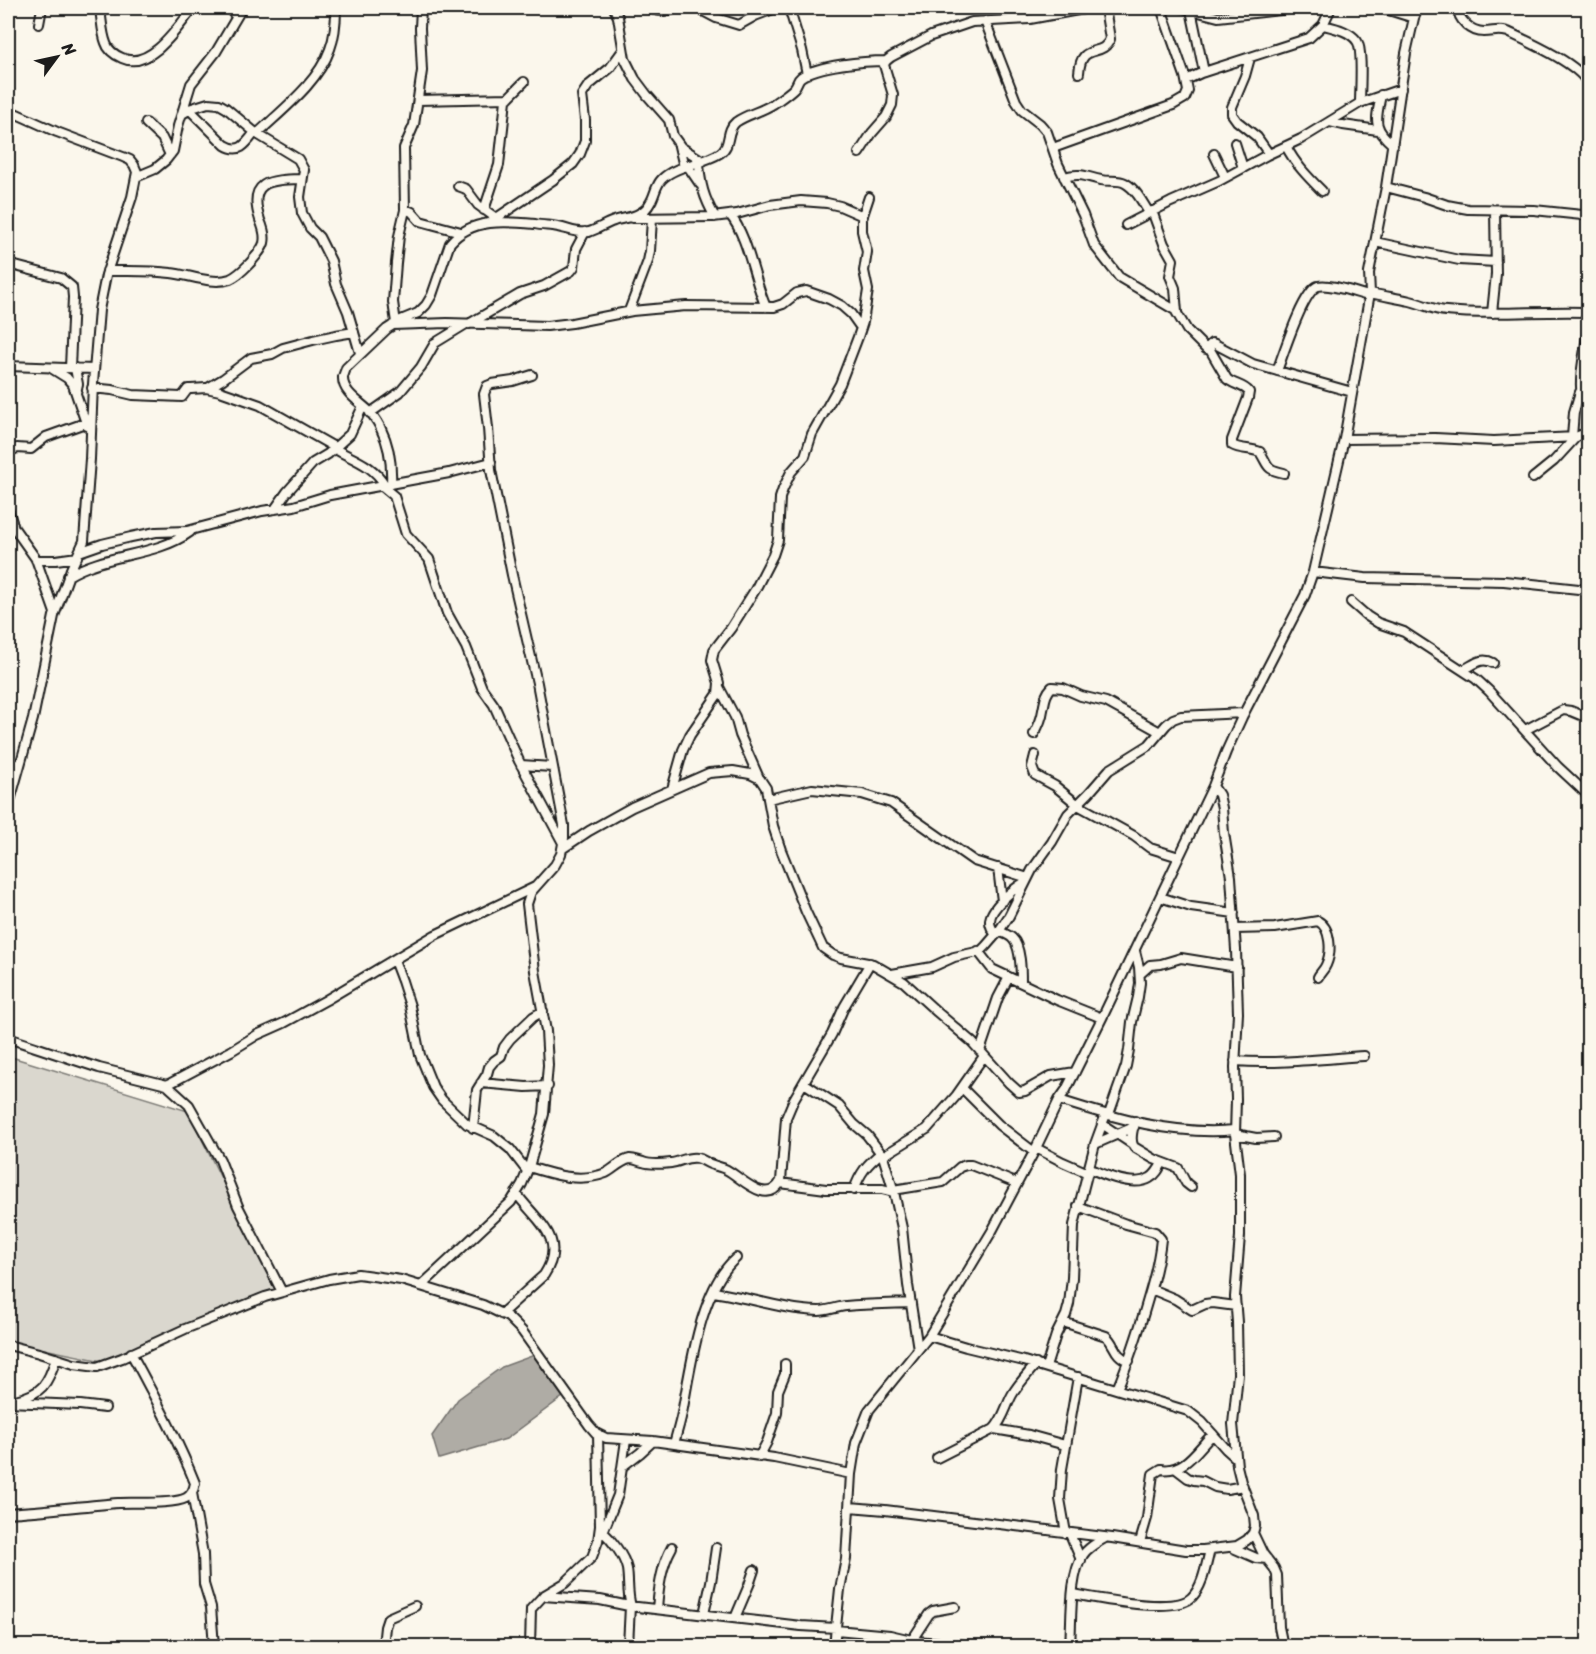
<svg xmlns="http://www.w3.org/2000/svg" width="1596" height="1654" viewBox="0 0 1596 1654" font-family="Sriracha,sans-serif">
<rect width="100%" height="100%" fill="#fbf7ec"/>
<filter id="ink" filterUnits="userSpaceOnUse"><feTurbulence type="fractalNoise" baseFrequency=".0167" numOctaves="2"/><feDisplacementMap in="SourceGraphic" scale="12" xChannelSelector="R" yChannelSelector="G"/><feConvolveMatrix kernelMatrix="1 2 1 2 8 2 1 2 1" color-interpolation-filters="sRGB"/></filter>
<g filter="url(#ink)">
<path fill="#dad7ce" stroke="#7b7a75" stroke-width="1.5" d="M8 1056 188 1111 278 1294 112 1363 34 1347 8 1340Z"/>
<path fill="#afaca5" stroke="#74726e" stroke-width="1.5" d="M537 1354 550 1367 564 1396 506 1439 439 1459 432 1436 458 1399 502 1367Z"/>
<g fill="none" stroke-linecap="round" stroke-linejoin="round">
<defs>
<path id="minor" d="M98 8 100 10C102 21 102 33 106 43 108 50 115 55 122 58 150 71 179 26 193 8
M225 8 229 9 236 16
M614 8 618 17 625 59 635 79 647 95 669 120 673 136 681 147 703 161
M648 8C659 11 666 13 677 8
M697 8 716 18 739 25 755 16 776 8
M789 8 802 50 807 74
M1183 8 1218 17 1299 8
M1382 8 1414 18
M1458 8C1458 20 1471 32 1484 32 1494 32 1497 29 1508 32 1529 42 1577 63 1588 83
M1191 10 1204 72
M985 21 1016 101 1022 110 1040 124 1047 132 1058 164 1083 215 1094 245 1119 277 1175 310 1187 330 1206 349 1212 343 1215 344 1253 364 1352 392
M39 24 42 8
M1323 25C1335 28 1350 31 1357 41 1363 49 1360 91 1360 103
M1250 58 1245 76 1232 107V114L1237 121 1257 137 1269 154
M1079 73C1081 41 1102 59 1110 39L1105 8
M1186 80 1201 73 1309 38 1323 25 1331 8
M1381 95C1376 120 1372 127 1393 145
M418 100 508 98
M189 109 225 145C240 154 246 144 255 132
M8 110 57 132 123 157 130 160 134 165 137 172 132 197 106 275 99 310 93 384 90 459 84 541 71 569 54 616 33 719 8 808
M182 114 192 108 208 103 219 104 226 108 257 134 298 159 304 170 300 197 302 213 310 228 319 237 331 261 336 284 348 312 360 353
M1330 122 1343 125 1378 130
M146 123 162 138 170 155
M257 134C282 110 318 83 330 49 335 36 336 21 336 8
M1235 143 1243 168
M679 146 684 167
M1286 146C1295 164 1308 177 1322 191
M1053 148 1173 105 1185 98 1188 91 1185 76 1161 8
M859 153 872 133 886 117 892 105 893 95 884 65 886 61 891 57 931 36 972 22 1030 19 1089 8
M1214 154 1225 177
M699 162C700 184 704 198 715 217
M687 165 700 184
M136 177 155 169 166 160 173 151 178 126 191 84 216 52 242 8
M1064 177C1081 172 1086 177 1101 180 1109 182 1118 179 1125 183 1136 189 1143 203 1149 213
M458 186 466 189 478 205 496 218
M1386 187 1424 197 1447 205 1468 209 1534 210 1582 215
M405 209 412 212 420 221 461 232
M484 210 499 165 506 100 524 82
M1152 211 1164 244 1173 260 1170 276 1175 288 1177 312
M730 215C748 236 754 281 766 307
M632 218 713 217 737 214 770 205 801 201 827 203 840 206 863 216
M492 221 553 180 573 164 580 154 585 141V120L582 95 588 86 610 68 623 50
M1126 225 1171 202 1219 181 1267 155 1301 139 1360 103 1401 89
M1375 242 1459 260 1496 262
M8 264 61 278 72 287 73 297 70 368
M107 271C128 271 150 270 171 273 190 275 212 285 230 279 239 275 245 268 251 262 256 256 262 250 264 243 266 235 263 227 260 220 247 180 270 180 302 179
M1370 293C1383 296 1397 298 1410 301 1423 304 1433 310 1446 311 1493 316 1541 310 1588 312
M629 311 648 261 650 251 652 219
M1492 313 1496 274 1495 210
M396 323 393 302 396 263 399 236 405 210 404 148 414 125 422 71 420 28 421 8
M469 324 520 294 544 286 571 271 574 267 576 249 585 232
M393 325 447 323 547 326 572 323 632 311 686 306 774 307 783 304 797 293 806 291 829 299 842 306 851 314 861 328
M1588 329C1586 348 1578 378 1582 396 1583 401 1586 405 1588 409
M1209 348 1227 379C1234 385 1244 385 1249 392L1248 398 1232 440V445C1240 450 1251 448 1260 452 1269 466 1265 469 1284 473
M8 366 94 369
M51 368 67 378 73 385 87 426
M75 368 78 384 76 393
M1277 371C1283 355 1303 291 1318 286 1330 283 1356 293 1369 296
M92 388 112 390 133 395 182 397 188 389H191L206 388 220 391 260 405 336 448
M208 388 223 379 251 358 272 354 283 348 313 340 336 335 354 332
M370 413 400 392 421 367 435 343 466 324
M1572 437 1574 412 1580 392
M1344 439 1435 438 1494 441 1576 437 1588 432
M335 449C355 460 373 465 385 485
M8 452 17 448 31 449 46 437 85 423
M1533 478 1554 461 1576 437
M391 484C392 465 390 447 381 429 379 424 375 418 371 413 362 403 342 393 343 377 343 376 346 369 346 368L387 329 401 320 418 313 426 305 432 295 450 243C471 218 506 221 535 224 543 226 551 225 558 227 569 229 577 234 589 232 598 229 605 224 614 221 622 218 633 218 640 213 644 211 648 207 650 203 655 196 655 186 662 179 676 165 703 164 720 153 732 145 725 131 736 122 747 114 761 112 773 104 780 99 788 94 794 88 798 84 797 80 801 77 817 65 866 61 886 61
M382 486 394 496 406 534 429 559 447 613 466 647 482 688 494 705 519 761 563 843
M8 509 14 528 36 559 55 613
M275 509 287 492 313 463 328 454 350 434 363 406
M79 552 102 544 131 537 156 532 187 531 262 511 294 506 330 495 449 473 491 462
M36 560H56L77 557
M1313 572 1365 578 1504 581 1588 590
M68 576C106 553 155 557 190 532
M1351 602 1367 616 1378 623 1404 632 1476 679 1489 691 1558 767 1588 795
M1463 670C1474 665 1481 656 1493 663
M719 687 735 717 740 735 759 778
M1525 730 1563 710 1571 711 1588 718
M1034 734C1038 727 1042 718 1043 710 1045 701 1045 694 1052 687L1063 688 1081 696 1106 702 1160 732
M1035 755 1032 767 1035 775 1055 786 1077 804
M8 759 19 767
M521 765 552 767
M672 789 683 750 690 735 718 694 719 683 712 660 714 650 731 628 755 590 773 555 778 540 780 498 783 489 791 472 805 456 812 434 840 384 858 337 863 322 868 290 864 271 867 252 862 231V218L869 197
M768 799 812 789 862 794 891 803 974 861 1028 878
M1076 804 1134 836 1150 848 1179 857
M562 849 589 831 632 807 709 773 733 771 750 774 760 779 766 788 773 826 781 850 806 912 823 948 833 955 841 958 873 964 904 982 937 1012 972 1042 1009 1083 1019 1092 1025 1091 1051 1076 1075 1072
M998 868 1002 901
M1160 897 1191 907 1234 913
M1235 929 1275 928 1318 921C1331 928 1332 952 1326 965 1324 970 1320 973 1318 977
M999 931C1003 933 1009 935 1012 938 1021 946 1021 971 1021 982
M996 935C993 931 990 926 990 922 989 908 1015 888 1025 882
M978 951 992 969 1057 1000 1102 1018
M394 960 402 981 410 1006 420 1055 433 1087 442 1100 467 1124 494 1136 510 1149 527 1171
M892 974 932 967 954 957 981 951 986 946 999 931 1009 916 1032 870 1052 842 1068 814 1089 793 1109 770 1149 745 1166 725 1173 719 1181 716 1244 713
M1140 974 1150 965 1161 964 1181 958 1237 967
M8 1038 99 1068 167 1085 189 1105 220 1160 238 1206 282 1292
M980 1051 998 998 1009 977
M1235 1061C1279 1064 1321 1059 1364 1056
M481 1083 526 1087 548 1086
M804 1083 839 1106 854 1124 867 1135 883 1156 894 1192 902 1228 908 1285 918 1349
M167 1085 231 1051 257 1035 284 1023 326 1000 435 935 535 887
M962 1088 999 1125 1034 1152
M1059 1100C1115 1118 1175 1136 1235 1130
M1109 1114 1126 1066 1129 1050 1132 1022 1138 997 1140 983 1139 967 1135 951
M1135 1121C1133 1129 1129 1140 1134 1147L1154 1159 1178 1168 1186 1183 1191 1187
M1102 1124 1132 1144
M473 1128 477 1090 487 1074 489 1067 494 1061 501 1056 504 1047 510 1039 533 1017 543 1011
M1235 1134 1256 1138 1274 1137
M1095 1144 1134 1127
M1036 1148 1063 1162 1088 1173
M883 1156 927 1129 956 1096 984 1056
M529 1167C554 1175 580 1183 606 1173 614 1169 620 1161 630 1159 635 1159 638 1161 643 1162 651 1165 662 1164 671 1163 680 1162 688 1156 697 1158 702 1159 705 1162 710 1164 715 1166 722 1167 727 1170 742 1178 767 1207 781 1181L786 1118 794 1099 832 1034 844 1007 870 963
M1089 1168C1104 1175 1134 1188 1150 1178 1156 1175 1159 1169 1162 1163
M780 1183 826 1189H882L894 1192
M854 1190C860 1173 867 1164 881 1153
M893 1190 943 1182 960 1167 966 1165H971L1016 1183
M1078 1206 1126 1224 1155 1232 1161 1239C1159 1260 1154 1279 1148 1299 1139 1330 1130 1359 1117 1389
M421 1286 511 1202 522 1184 529 1167 544 1114 548 1065 546 1031 535 971 527 904 531 892 555 865 561 854 564 838V825L537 683 512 575 491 470 488 428 484 394 487 386 492 384 513 381 532 375
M1151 1289 1175 1299 1192 1310 1205 1304 1213 1303 1236 1306
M713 1292C748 1297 783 1310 819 1311 827 1311 837 1307 846 1306 868 1304 889 1304 911 1303
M501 1314 544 1275C568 1238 536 1221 516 1193
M1063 1322 1106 1336C1116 1345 1113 1355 1129 1361
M929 1336 966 1347 1024 1361 1188 1411 1202 1422 1226 1449 1236 1458
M8 1345 39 1353 74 1364 97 1367 122 1358 185 1329 265 1297 329 1279 358 1274 380 1277 401 1280 483 1305 508 1317 522 1331 589 1425 596 1433 606 1438 653 1441 774 1458 851 1474
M1046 1367 1056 1335 1066 1315 1069 1304 1072 1278 1074 1225 1095 1144 1106 1114
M15 1400C42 1394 48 1384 56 1358
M8 1402 80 1405 105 1408
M994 1429 1029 1435 1065 1445
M674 1444C677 1432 681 1420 683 1408 691 1365 701 1288 736 1258
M759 1457 767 1442 777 1413 778 1391 785 1374V1364
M937 1458 994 1429C1003 1420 1006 1406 1012 1395 1018 1384 1028 1374 1036 1364
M623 1466 640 1453 653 1441
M1175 1468 1188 1478 1194 1480 1203 1481 1215 1487 1227 1489 1243 1486
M192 1493 203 1554 204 1584 211 1607 214 1646
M850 1507 885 1510 1112 1538 1186 1550H1203L1237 1546 1247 1540 1253 1533 1255 1526 1254 1516 1241 1482 1237 1466 1233 1424 1238 1374 1237 1322 1235 1297 1240 1236V1174L1235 1134 1236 1099 1235 1067 1238 1013 1236 950 1231 877 1224 833 1222 808 1219 795 1213 786
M8 1513C44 1511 81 1506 118 1503 134 1502 172 1505 186 1498 192 1495 194 1489 195 1483 177 1438 154 1395 131 1353
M601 1530C611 1539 624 1555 627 1569 629 1582 627 1593 631 1606
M603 1532 618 1495 626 1440
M1066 1533 1060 1499 1062 1469 1078 1377
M1253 1533 1263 1554 1274 1568 1277 1575 1279 1627 1283 1646
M1070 1534 1081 1560
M1140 1542 1147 1518 1153 1474 1161 1469C1185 1473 1198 1448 1213 1434
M1231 1547 1256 1558 1267 1559
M1073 1594C1096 1598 1175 1615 1192 1597 1203 1586 1206 1565 1210 1550
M543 1596 600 1600 629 1606 801 1626 836 1628
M657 1609C659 1586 661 1567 672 1547
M704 1614 711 1582 716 1548
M735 1618 749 1585 754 1570
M836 1630 890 1635 916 1641 976 1646
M8 1639 9 1646
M912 1640 929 1614 933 1611 955 1607
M383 1646 385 1627 388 1618 415 1606
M530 1646 531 1609 543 1596 565 1583 592 1557 598 1541 600 1526 598 1434
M628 1646 630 1606
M834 1646 840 1589 846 1559 851 1474 856 1443 869 1410 929 1336 992 1231 1036 1148 1059 1100 1066 1090 1102 1018 1213 786 1226 752 1242 717 1305 595 1313 572 1344 439 1370 293 1369 273 1386 187 1406 53 1414 18 1418 8
M1070 1646C1072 1621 1069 1576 1083 1555 1088 1547 1097 1543 1105 1538"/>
</defs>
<use href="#minor" stroke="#1c1c1c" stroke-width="12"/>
<use href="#minor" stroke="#fbf7ec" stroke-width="8"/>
</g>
</g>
<rect width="1596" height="1654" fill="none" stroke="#fbf7ec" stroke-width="30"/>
<rect x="15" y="15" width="1566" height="1624" fill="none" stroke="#1c1c1c" stroke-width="2" filter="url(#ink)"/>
<g transform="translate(57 57) rotate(57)" stroke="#fbf7ec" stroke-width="4.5" paint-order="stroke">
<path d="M0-4.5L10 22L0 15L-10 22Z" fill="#1c1c1c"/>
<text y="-9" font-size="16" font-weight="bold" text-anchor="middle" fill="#1c1c1c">N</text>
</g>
</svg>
